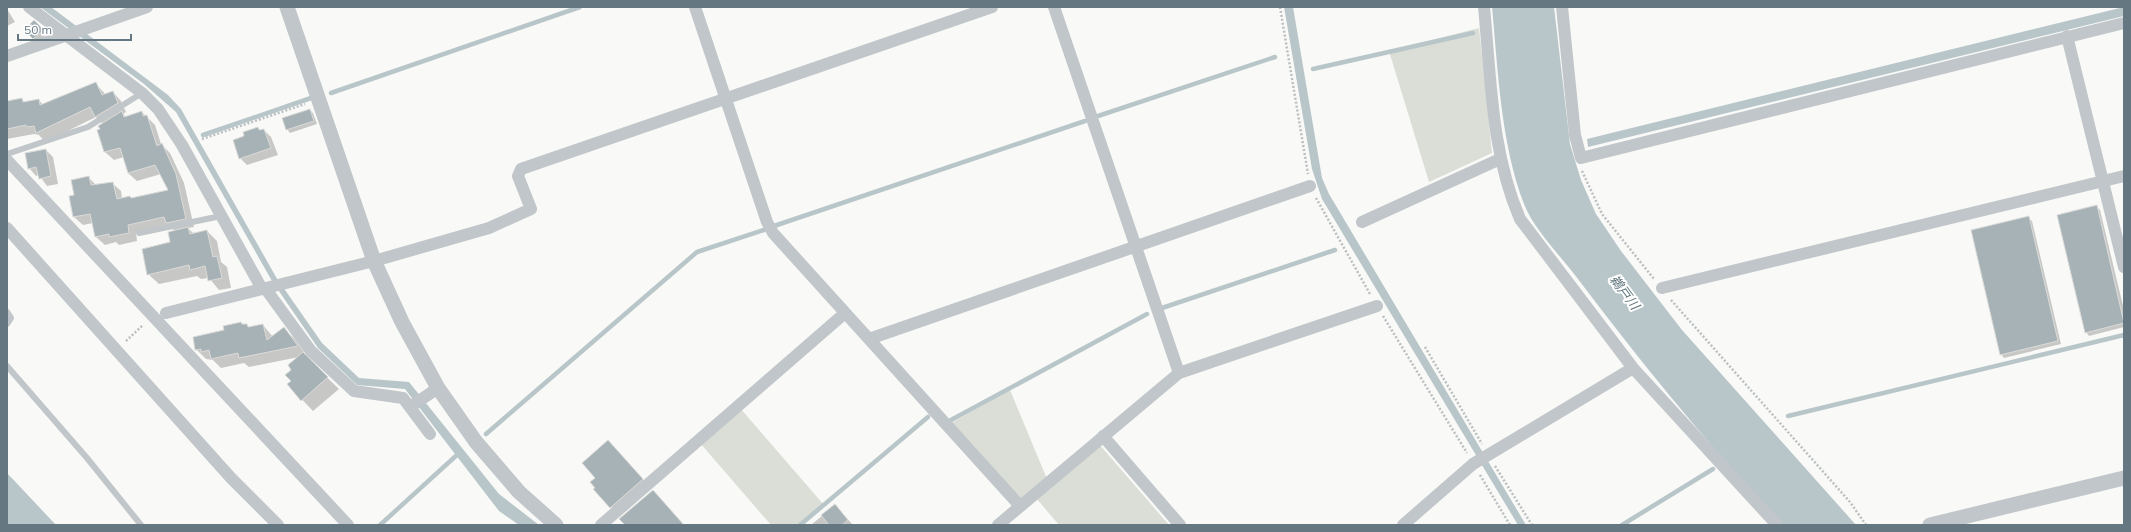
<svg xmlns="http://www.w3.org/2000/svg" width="2131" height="532" viewBox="0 0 2131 532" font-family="Mulish,'Noto Sans JP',sans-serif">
<rect width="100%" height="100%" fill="#f9f9f7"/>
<path fill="#daded6" d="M1479 28 1492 153 1429 182 1389 51Z
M1010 390 1047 479 1020 499 951 423Z
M740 408 824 505 800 525H771L700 443Z
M1099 444 1169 525H1059L1036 498Z"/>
<path fill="#b8c6c9" d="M40 7H51L168 95 181 109 276 277 322 343 359 378 409 382 499 494 539 525H519L499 511 405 389 357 385 318 348 272 281 176 112 144 84Z
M1284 7H1293L1322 178 1329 194 1526 525H1518L1322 199 1312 169Z
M1492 7H1554L1570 144 1581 180 1596 214 1621 251 1682 330 1856 525H1783C1710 447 1642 364 1578 279 1561 256 1534 230 1524 204 1501 144 1498 71 1492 7Z
M2124 7V16L1588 147 1587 139Z
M7 473 56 525H7Z"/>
<path fill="#0003" d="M7 9 15 22 7 26Z
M34 22 47 34 37 42 26 30Z
M96 84 106 95 113 92 121 101 126 112 123 114 126 117 142 112 155 125 161 144 170 153 184 183 194 227 188 228 194 234 207 231 217 241 221 262 227 267 231 288 219 290 209 278 201 279 197 276 159 284 148 274 171 243 175 231 170 226 136 233 137 241 119 245 116 242 105 245 96 237 93 223 83 225 74 217 70 197 76 196 88 177 96 185 112 183 121 191 122 199H132L169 191 161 174 137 181 128 173 124 157 114 160 105 152 99 131 101 130 103 124 96 117 45 142 39 135 34 134 7 139V102L22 99 25 103 39 100 43 105Z
M310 110 313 113 317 124 290 133 287 129Z
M258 128 261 131 264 130 271 137 278 155 247 165 240 158 245 136Z
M46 150 53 157 58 184 47 186 39 175 36 176 29 168Z
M2097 207 2100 210 2124 310V327L2089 336 2086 332Z
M2028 218 2032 221 2061 344 2004 358 2001 354Z
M243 325H246L250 328 263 325 273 337 284 329 294 338 306 355 305 356 339 389 313 411 288 385 292 381 293 370 299 357 249 367 244 363 221 368 213 360 206 359 196 349Z
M608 441 651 488 619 516 596 488V478Z
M835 505 853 525H811Z"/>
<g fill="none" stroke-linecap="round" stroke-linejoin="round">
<path stroke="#b8c6c9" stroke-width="4.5" d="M1313 69 1473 33
M331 93 580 7
M1098 116 1275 57
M203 135 311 98
M774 226 1085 121
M1162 308 1335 250
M1788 416 2124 335
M951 420 1147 314
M486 434 697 252 764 230
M380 525 458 454
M800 525 928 417
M1622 525 1713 469"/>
</g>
<path fill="#a7b2b6" stroke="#dbdbd9" d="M34 20 44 30 33 39 24 30Z
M96 82 102 95 113 91 118 103 95 117 90 107 36 133 34 126 27 127 26 125 7 129V101L22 98 23 102 39 99 40 105Z
M310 109 314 121 286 130 282 118Z
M122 111 124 117 142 111 143 116 147 115 157 146 162 143 176 174 186 219 166 223 164 217 128 225 129 233 109 237V234L95 237 90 214 73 217 69 196 74 195 71 180 89 176 91 185 113 182 117 199 130 196 131 198 168 190 155 165 128 173 120 148 104 152 97 130 100 129 98 126Z
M258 127 259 130 264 129 271 148 239 159 233 140 244 136 243 132Z
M46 149 51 176 39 179 36 167 28 169 25 153Z
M2097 205 2124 323 2085 333 2057 215Z
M2029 216 2058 341 2000 355 1971 230Z
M188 227 190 234 207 230 213 257 217 256 222 278 208 281 205 266 190 270 189 265 147 275 142 249 170 242 168 232Z
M241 322 242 324H247L248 327 263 324 267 340 284 327 298 346 239 358 238 353 211 359 209 350 201 352V349L195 350 193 337 224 330 223 326Z
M303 352 328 377 301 401 287 384 291 381 285 375 291 370 288 365Z
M608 440 643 479 610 508 593 489 595 488 590 482 595 478 582 463Z
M653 490 684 525H625L619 519Z
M835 504 848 520 842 525H829L821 515Z"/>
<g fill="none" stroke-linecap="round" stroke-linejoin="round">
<path stroke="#bbbfc1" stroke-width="2.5" stroke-dasharray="2 2" stroke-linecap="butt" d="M1280 7 1308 174
M202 139 305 104
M1582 171 1602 214 1654 279
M1316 198 1370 294
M1671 300 1850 502 1866 525
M1383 316 1467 453
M126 341 143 325
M1425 347 1482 444
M1495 466 1532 525
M1480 475 1510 525"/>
<path stroke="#c0c6c9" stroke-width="6" d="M7 154 88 127 142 93
M139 233 221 216
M7 312 11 318 7 324
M7 366 87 458 141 525"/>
<path stroke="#c0c6c9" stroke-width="12" d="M29 7 142 93 158 109 182 145 262 289 374 261 489 228 531 209 518 176 521 169 992 7
M695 7 767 222 773 233 1020 506
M1054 7 1179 373
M1484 7C1491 79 1491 152 1520 219L1633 368 1777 525
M1562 7 1575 135 1581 158 2124 23
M2067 36 2124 267
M7 56 147 7
M7 160 348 525
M1362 222 1500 159
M7 228 231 478 278 525
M265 288 311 351 354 391 403 398 430 434
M1662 288 2124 176
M166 313 262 289
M869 339 1310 186
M410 407 438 388
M1103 436 1180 525
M601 525 845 313
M998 525 1179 373 1377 306
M1403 525 1473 464 1633 368"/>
<path stroke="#c0c6c9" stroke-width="15" d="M287 7 374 261 402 322 438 388 476 442 519 492 556 525
M1930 525 2124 478"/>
</g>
<g text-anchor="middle" stroke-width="4" stroke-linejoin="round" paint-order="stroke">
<g font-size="13" font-style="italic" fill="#60767c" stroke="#fff">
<text transform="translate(1625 292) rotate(53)" y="5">鵜戸川</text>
</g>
</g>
<rect width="2131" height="532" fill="none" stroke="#657882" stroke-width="16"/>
<path d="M18 34v6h113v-6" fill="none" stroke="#657882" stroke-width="2"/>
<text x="24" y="34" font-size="12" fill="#657882" stroke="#ffffff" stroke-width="3" paint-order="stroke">50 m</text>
</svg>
